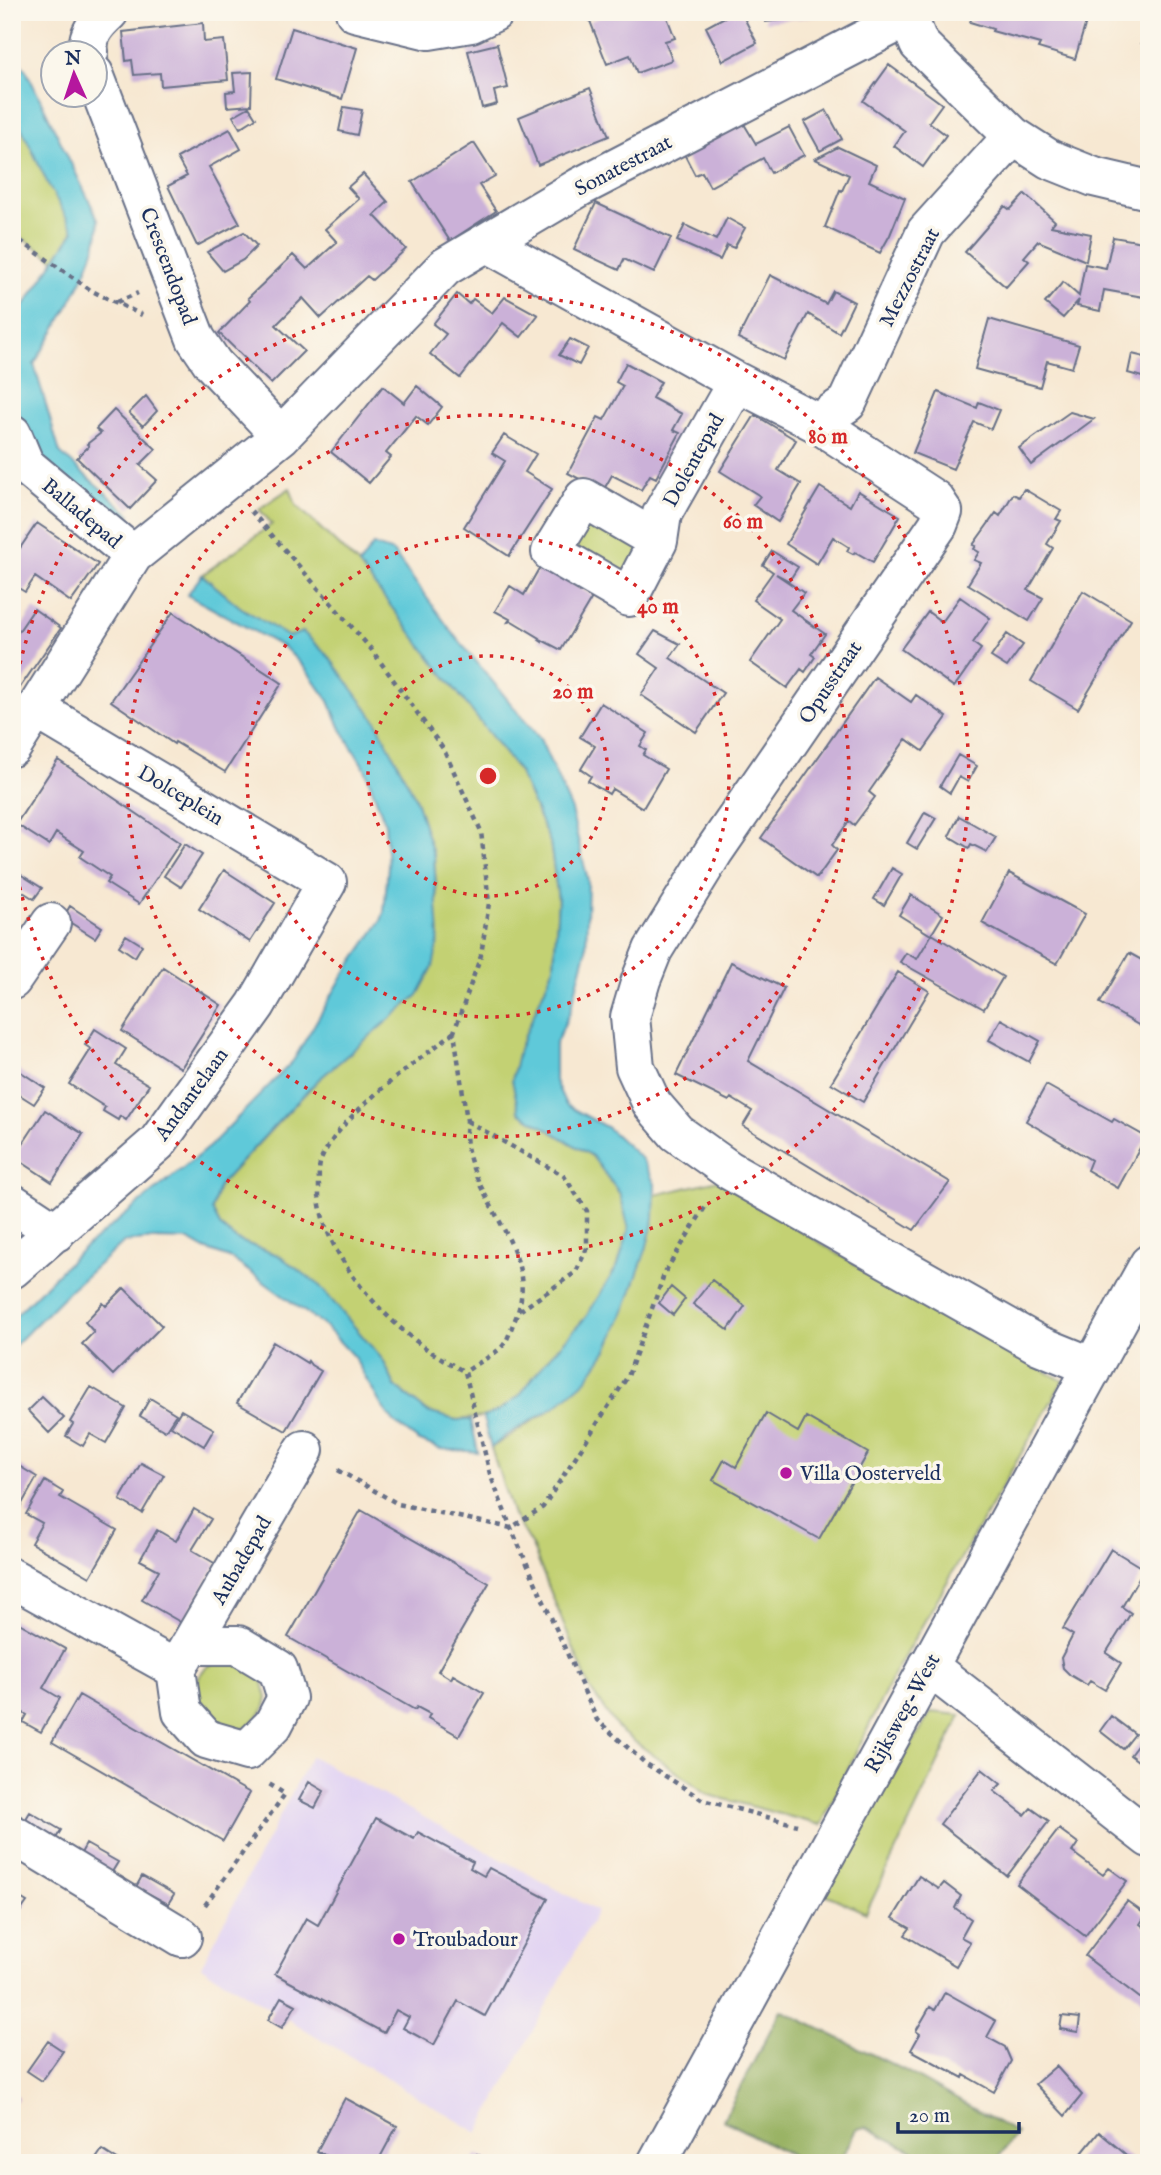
<svg xmlns="http://www.w3.org/2000/svg" width="1161" height="2175" viewBox="0 0 1161 2175" font-family="'IM FELL English',serif">
<rect width="100%" height="100%" fill="#fbf7ec"/>
<filter id="ink" filterUnits="userSpaceOnUse"><feTurbulence type="fractalNoise" baseFrequency=".0143" numOctaves="2"/><feDisplacementMap in="SourceGraphic" scale="14" xChannelSelector="R" yChannelSelector="G"/><feConvolveMatrix kernelMatrix="1 2 1 2 8 2 1 2 1" color-interpolation-filters="sRGB"/></filter>
<filter id="wash" filterUnits="userSpaceOnUse"><feTurbulence type="fractalNoise" baseFrequency=".00686" numOctaves="4" result="noise"/><feDisplacementMap in="SourceGraphic" scale="28" xChannelSelector="R" yChannelSelector="G"/><feGaussianBlur stdDeviation="1.57" result="paint"/><feColorMatrix in="noise" values="0 0 0 0 0 0 0 0 0 0 0 0 0 0 0 0 0 1.4 0 .05"/><feComposite in="paint" operator="in"/></filter>
<g filter="url(#wash)">
<rect width="100%" height="100%" fill="#f7e8d2"/>
<path fill="#e2d4f3" d="M311 1756 597 1911 478 2133 201 1967Z"/>
<path fill="#c3d173" stroke="#6f8068" stroke-width="2" d="M12 107 74 231 55 260 12 231Z
M290 488 296 505 359 565 388 602 519 772 550 842 558 899 554 967 519 1049V1112L592 1156 620 1194 629 1229 618 1265 586 1317 546 1361 519 1396 498 1411 483 1417 456 1420 427 1412 395 1386 383 1360 278 1255 237 1240 221 1227 212 1210 219 1186 317 1081 366 1039 437 899 434 857 415 797 303 632 289 637 240 607 202 575 272 524 259 509Z
M593 512 645 541 625 576 574 547Z
M718 1180 879 1279 1063 1381 893 1676 821 1825 709 1795 620 1731 590 1689 532 1546 513 1515 491 1448 556 1406 646 1250 655 1195Z
M230 1659 261 1675 267 1698 264 1710 248 1727 237 1731 204 1719C196 1688 188 1666 230 1659Z
M931 1712 961 1715 866 1913 823 1893Z"/>
<path fill="#9ab365" stroke="#5a7162" stroke-width="2" d="M781 2010 904 2070 1017 2133 994 2163H935L866 2127 856 2129 840 2163H806L723 2120Z"/>
<path fill="#5fc9d9" stroke="#3d7c9c" stroke-width="2" d="M12 54 26 70 98 219C104 254 53 333 34 364L60 453 130 514 115 528 32 453 12 392V324L74 231 48 184 12 108Z
M373 545 393 552 455 636 540 739 570 806 588 881 586 951 570 1012 555 1045V1081L566 1105 608 1128 642 1159 655 1184 654 1219 646 1250 626 1307 607 1350 586 1380 556 1406 505 1436 491 1448 483 1417 498 1411 519 1396 546 1361 586 1317 618 1265 629 1229 620 1194 592 1156 519 1112 512 1080 519 1049 554 967 558 899 550 842 519 772 359 565Z
M202 575 240 607 289 637 303 632 329 657 376 721 415 797 434 857 439 937 433 967 418 995 317 1081 276 1124 219 1186 212 1210 221 1227 237 1240 278 1255 318 1284 383 1360 395 1386 427 1412 456 1420H471L478 1452 440 1449 418 1440 394 1422 381 1405 354 1357 326 1327 232 1259 205 1249 189 1240 155 1239 124 1242 71 1289 12 1348V1319L77 1254 210 1146 293 1061 343 976 381 921 384 912 388 867 385 823 365 769 341 729 329 701 304 667 285 648 187 595Z"/>
<g id="blocks">
<path fill="#cbb1d8" d="M611 12H665L675 38 665 41 672 60 637 73 630 55 607 64 590 21Z
M734 12H741L757 43 723 61 706 27Z
M764 12H840V14L765 22Z
M974 12H1089L1075 59 1038 48 1040 44 992 31 993 29 970 22Z
M1148 19H1149V45L1141 43Z
M203 23 204 42 224 40 228 80 161 86 160 73 134 75 132 60 126 61 123 32Z
M292 28 357 48 342 99 276 79Z
M497 44 508 88 494 91 497 104 482 108 468 51Z
M889 65 942 104 929 122 946 135 923 167 894 146 905 131 863 101Z
M252 72 251 105 227 107 226 92 235 91 233 73Z
M590 88 609 136 538 165 519 117Z
M249 107 256 118 240 128 233 116Z
M344 107 362 110 357 135 339 131Z
M826 110 842 139 820 151 804 122Z
M741 119 756 144 789 127 804 155 771 173 763 158 710 187 702 172 695 175 682 150Z
M230 129 241 149 209 167 240 223 197 246 168 186 187 176 177 158Z
M474 143 495 176 479 185 496 211 450 241 412 182Z
M838 147 876 165 869 181 905 198 890 235 880 253 825 227 840 190 842 191 849 175 815 159Z
M363 174 388 202 374 215 406 249 372 280 367 276 321 318 303 298 276 325 304 351 271 384 219 333 250 301 248 298 293 255 307 269 337 242 325 229 359 199 348 187Z
M1025 194 1055 221 1051 226 1091 234 1086 261 1038 241 1024 257 1029 261 1006 287 965 252 1005 206 1010 210Z
M596 203 671 238 654 273 624 259 619 270 574 249Z
M727 218 745 228 734 248 727 245 720 260 677 241 685 225 716 240Z
M244 232 257 246 243 260 223 271 207 252Z
M1113 237 1149 243V298L1104 290 1100 311 1077 306 1079 300 1063 318 1045 303 1063 282 1079 296 1085 264 1106 268Z
M770 275 826 304 833 291 854 302 839 333 808 314 784 360 738 338Z
M457 294 469 304 473 299 492 313 505 297 538 315 521 337 503 323 460 378 430 354 446 334 433 324Z
M989 319 1079 345 1072 368 1047 361 1040 387 975 369Z
M570 339 588 348 579 365 559 355Z
M1132 354 1149 358V379L1128 373Z
M626 363 661 382 652 398 682 414 673 430 680 433 656 478 650 475 641 490 612 475 603 491 568 473 598 417 604 420 623 386 616 382Z
M383 386 404 403 417 386 442 407 428 425 416 416 386 453 391 457 369 483 331 452Z
M938 392 977 408 979 402 999 410 991 429 974 422 953 469 913 453Z
M146 396 157 411 143 426 129 413Z
M114 410 156 449 140 465 157 480 130 509 77 458 89 446 87 444 101 433 96 429Z
M1070 412 1094 419 1031 465 1019 448Z
M755 415 796 440 778 470 801 484 778 522 753 505 760 496 720 471Z
M504 435 536 454 525 472 552 489 509 556 464 527 505 461 492 453Z
M820 487 850 506 858 491 900 516 873 562 855 552 853 554 847 551 849 547 833 537 817 564 786 544Z
M1024 489 1061 511 1056 519 1061 521 1047 544 1053 548 1028 590 1043 598 1029 621 968 584 981 563 974 560 979 552 974 549 976 546 973 545 996 513 1000 516 1013 494 1019 497Z
M37 523 98 564 71 602 35 577 25 592 12 584V560Z
M772 551 798 567 789 581 776 574 804 593 791 610 825 634 811 654 815 657 805 672 801 669 787 688 750 662 780 619 753 600 773 572 763 565Z
M541 565 593 596 561 650 542 640V642L539 640 540 638 512 621 508 622 510 619 495 611 510 586 524 595Z
M1083 591 1131 620 1078 709 1031 681Z
M960 597 990 618 973 643 981 649 954 687 901 649 928 612 942 622Z
M34 609 61 628 12 699V641Z
M173 612 282 683 225 772 175 742 174 744 111 701Z
M655 631 680 644 670 658 723 693 696 732 641 695 659 668 639 654Z
M1007 634 1023 645 1007 667 991 657Z
M875 677 911 702 916 695 947 717 923 751 906 739 869 792 875 797 854 825 849 821 832 845 837 850 817 878 761 838Z
M601 703 648 733 640 746 646 750 643 755 666 769 643 808 612 789 609 794 588 781 591 776 581 769 595 746 580 737Z
M958 755 977 766 968 782 959 777 950 793 940 786Z
M58 760 180 843 139 904 106 883 110 877 80 857 84 851 56 833 49 845 16 824Z
M925 812 936 818 917 849 907 843Z
M959 816 996 837 987 852 971 844 969 848 949 836Z
M185 844 202 855 181 887 164 876Z
M892 868 902 874 884 905 874 899Z
M12 869 42 888 34 899 12 885Z
M224 870 275 903 250 942 199 909Z
M1009 873 1085 914 1057 964 982 923Z
M911 895 943 915 931 935 899 915Z
M70 906 102 927 95 938 63 918Z
M932 934 1003 977 984 1009 900 962 906 953 917 959Z
M126 935 142 945 135 957 119 946Z
M1129 953 1149 964V1031L1100 1003Z
M731 962 784 988 748 1061 950 1182 914 1230 743 1126 752 1111 731 1098 729 1101 676 1075Z
M163 967 221 1005 181 1068 122 1031Z
M898 972 929 991 863 1102 831 1083Z
M1001 1019 1040 1041 1029 1062 989 1040Z
M95 1029 126 1049 116 1065 149 1085 126 1120 120 1116 118 1120 103 1111 105 1107 69 1084 91 1049 85 1045Z
M12 1066 45 1088 34 1104 12 1090Z
M1046 1085 1112 1122 1114 1119 1146 1137 1118 1188 1087 1170 1091 1160 1026 1121Z
M45 1110 83 1134 52 1182 14 1157Z
M712 1280 745 1306 728 1330 693 1304Z
M671 1287 685 1299 673 1315 659 1303Z
M124 1288 162 1326 113 1375 82 1344 94 1332 85 1322 103 1303 106 1306Z
M273 1342 307 1363 308 1361 311 1365 321 1371 286 1431 237 1403Z
M91 1387 126 1408 106 1443 90 1434 83 1446 66 1436 73 1424 70 1422Z
M42 1397 64 1418 49 1433 28 1411Z
M150 1398 176 1414 165 1431 140 1416Z
M181 1410 214 1429 204 1446 171 1426Z
M766 1413 798 1432 806 1417 868 1453 819 1539 713 1480 724 1460 736 1467Z
M141 1463 164 1475 142 1513 120 1500Z
M19 1466 37 1477 19 1509 12 1506V1479Z
M45 1481 63 1492 60 1497 117 1530 90 1577 31 1543 42 1523 26 1514Z
M194 1509 211 1519 192 1550 216 1564 182 1623 142 1600 159 1570 140 1560 157 1530 176 1541Z
M361 1510 489 1583 438 1671 451 1679 453 1675 484 1693 459 1736 428 1718 430 1714 417 1707 415 1710 288 1637Z
M1111 1549 1144 1569 1122 1607 1131 1613 1106 1653 1121 1663 1105 1690 1090 1681 1087 1685 1070 1675 1063 1668 1061 1658 1073 1635 1063 1629Z
M12 1619 65 1649 43 1688 60 1698 41 1732 23 1722 27 1715 12 1707Z
M79 1695 250 1793 223 1841 52 1742Z
M1111 1716 1135 1734 1123 1749 1100 1731Z
M1149 1730V1769L1130 1755Z
M982 1769 1001 1784 994 1791 1025 1815 1031 1808 1049 1821 1007 1876 940 1824Z
M309 1782 324 1791 315 1808 299 1800Z
M30 1812 61 1830 55 1840 24 1822Z
M376 1818 414 1839 418 1832 473 1862 470 1868 484 1876 489 1868 548 1899 485 2016 458 2001 434 2045 403 2028 409 2017 396 2010 384 2033 275 1974 306 1918 318 1925Z
M1059 1829 1078 1843 1072 1852 1103 1875 1109 1868 1127 1881 1085 1936 1017 1884Z
M86 1844 118 1862 112 1872 80 1855Z
M142 1876 174 1894 168 1904 136 1887Z
M919 1876 939 1889 944 1883 961 1896 955 1908 971 1919 961 1937 970 1942 956 1966 905 1935 910 1928 893 1918Z
M12 1893 27 1902 12 1923Z
M1127 1901 1146 1915 1140 1924 1149 1931V2005L1085 1956Z
M945 1992 996 2021 987 2037 1005 2047 1011 2061 994 2092 964 2075 963 2078 911 2050 920 2034 916 2031 930 2007 935 2010Z
M281 1997 296 2005 282 2028 268 2020Z
M1062 2016 1080 2018 1078 2032 1060 2029Z
M48 2041 63 2051 42 2081 27 2071Z
M1056 2066 1082 2095 1065 2116 1035 2084Z
M12 2092 19 2097 12 2106Z
M345 2098 397 2126 377 2163H340L317 2151Z
M1099 2132 1136 2163H1074Z
M102 2150 122 2163H93Z
M477 2154 493 2163H472Z"/>
</g>
</g>
<g filter="url(#ink)">
<use href="#blocks" fill-opacity="0" stroke="#687087" stroke-width="2"/>
<g fill="none" stroke-linecap="round" stroke-linejoin="round">
<defs>
<path id="minor" d="M355 12 429 30 471 23 494 12
M89 52C86 35 97 23 109 12
M94 74 196 339 213 364 281 436
M487 243 737 382 817 423 935 500 943 512 938 525 714 851 653 950 641 980 630 1017 635 1067 652 1104 677 1133 729 1170 1039 1345 1076 1360 1091 1371
M817 423 847 403 926 232 1013 136
M12 434 25 465 133 555
M658 541 584 498 551 552 629 597 658 541 662 514 737 382
M12 747 133 555 281 436 445 267 580 187 908 17 919 44 1013 136 1049 159 1094 177 1149 190
M12 980 51 923
M12 1203 56 1232
M12 1269 157 1143 256 1005 327 882 36 709
M12 1578 176 1669 182 1712 206 1739 247 1751 273 1725 287 1698 278 1669 238 1645H192
M179 1664 304 1450
M928 1666 1149 1838
M12 1834 182 1937
M657 2163 1149 1264"/>
</defs>
<use href="#minor" stroke="#687087" stroke-width="42"/>
<path stroke="#687087" stroke-width="4.5" stroke-dasharray="5 5" stroke-linecap="butt" d="M12 235 92 291 142 315
M117 302 138 293
M251 511 371 649 444 750 481 831 489 903 481 955 454 1032 467 1121C456 1194 550 1248 513 1324 510 1332 507 1342 501 1348 490 1357 476 1364 465 1372
M454 1032C414 1065 341 1112 321 1160 318 1168 319 1179 319 1187 316 1245 379 1315 424 1347 437 1356 451 1364 465 1372L490 1474 511 1528 597 1720 645 1763 703 1800 797 1825
M467 1121 564 1176 587 1211V1248L576 1272 521 1310
M338 1470 398 1504 511 1528 543 1507 628 1376 665 1272 707 1204
M205 1905 285 1794 269 1784"/>
<use href="#minor" stroke="#fff" stroke-width="38"/>
</g>
</g>
<g fill="none" stroke="#d62828" stroke-width="3.5" stroke-dasharray="3.5 7">
<circle cx="488" cy="776" r="120"/>
<circle cx="488" cy="776" r="241"/>
<circle cx="488" cy="776" r="361"/>
<path d="M12 705A481 481 0 1 1 12 847"/>
</g>
<g fill="#b5179e" stroke="#fbf7ec" stroke-width="2.5">
<circle cx="786" cy="1473" r="7"/>
<circle cx="399" cy="1939" r="7"/>
</g>
<g text-anchor="middle" stroke-width="7" stroke-linejoin="round" paint-order="stroke">
<g font-size="21" fill="#1b2f5e" stroke="#fbf7ec">
<text transform="translate(623 165) rotate(-28)" y="7">Sonatestraat</text>
<text transform="translate(169 266) rotate(69)" y="7">Crescendopad</text>
<text transform="translate(909 277) rotate(-63)" y="7">Mezzostraat</text>
<text transform="translate(693 460) rotate(-61)" y="7">Dolentepad</text>
<text transform="translate(82 513) rotate(40)" y="7">Balladepad</text>
<text transform="translate(830 682) rotate(-56)" y="7">Opusstraat</text>
<text transform="translate(181 795) rotate(31)" y="7">Dolceplein</text>
<text transform="translate(191 1094) rotate(-54)" y="7">Andantelaan</text>
<text transform="translate(241 1560) rotate(-60)" y="7">Aubadepad</text>
<text transform="translate(902 1713) rotate(-61)" y="7">Rijksweg-West</text>
</g>
<g font-size="21" fill="#1b2f5e" stroke="#fbf7ec" text-anchor="start">
<text x="800" y="1480">Villa Oosterveld</text>
<text x="413" y="1946">Troubadour</text>
</g>
</g>
<circle cx="488" cy="776" r="10" fill="#d62828" stroke="#fbf7ec" stroke-width="3.5"/>
<g font-size="21" text-anchor="middle" font-weight="bold" fill="#d62828" stroke="#fbf7ec" stroke-width="7" stroke-linejoin="round" paint-order="stroke">
<text x="828" y="443">80 m</text>
<text x="743" y="528">60 m</text>
<text x="658" y="613">40 m</text>
<text x="573" y="698">20 m</text>
</g>
<rect width="1161" height="2175" fill="none" stroke="#fbf7ec" stroke-width="42"/>
<g transform="translate(74 74) rotate(357)"><circle r="33" fill="#fbf7ec" stroke="#a1a7b3" stroke-width="2"/>
<path d="M0-5L12 26L0 18L-12 26Z" fill="#b5179e"/>
<text y="-10" font-size="19" font-weight="bold" text-anchor="middle" fill="#1b2f5e">N</text>
</g>
<path d="M898 2122v10h121v-10" fill="none" stroke="#1b2f5e" stroke-width="3.5"/>
<text x="909" y="2122" font-size="21" fill="#1b2f5e" stroke="#fbf7ec" stroke-width="5" paint-order="stroke">20 m</text>
</svg>
